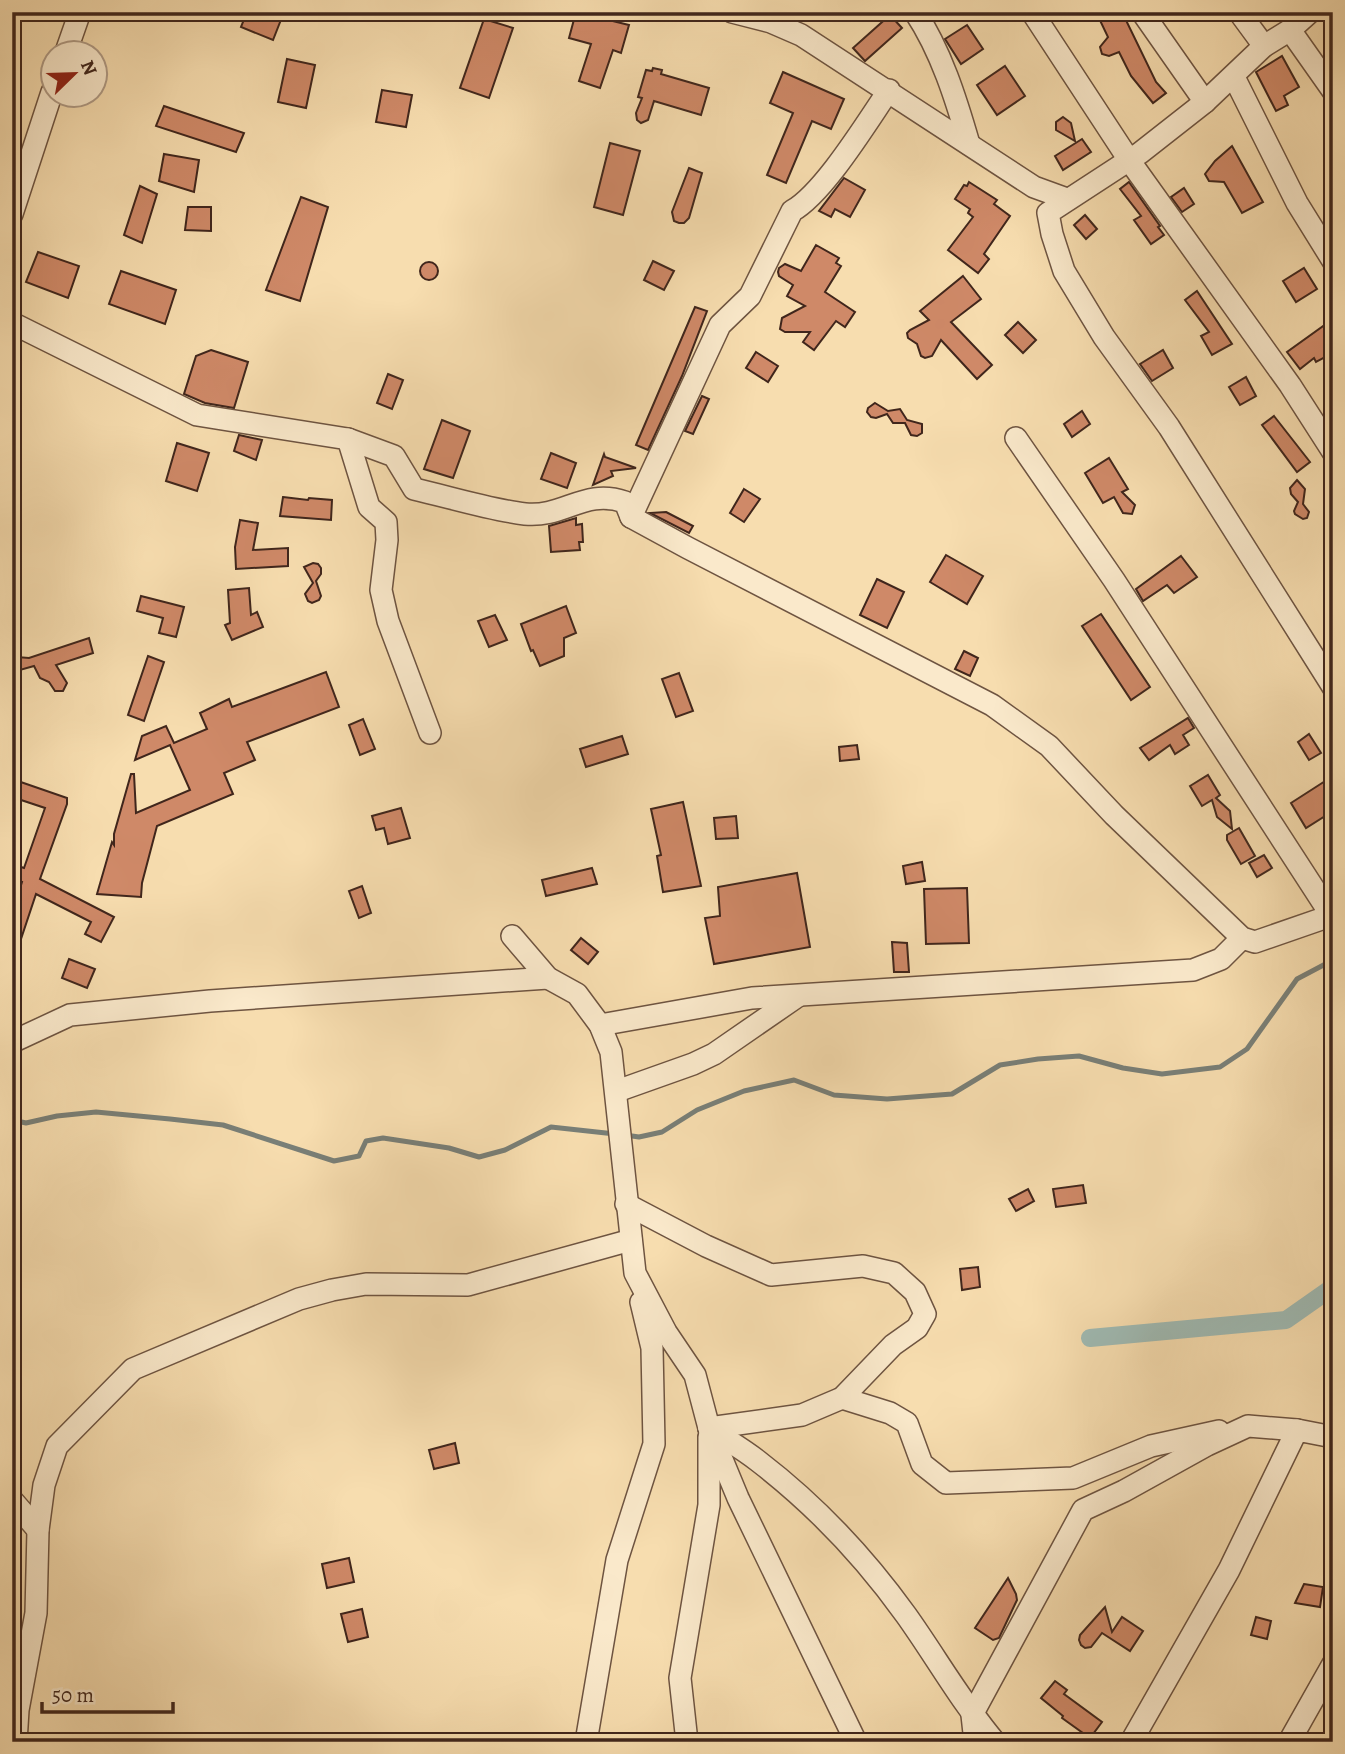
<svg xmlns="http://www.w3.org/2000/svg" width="1345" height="1754" viewBox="0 0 1345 1754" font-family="Alegreya,serif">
	<rect width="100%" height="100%" fill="#f7ddaf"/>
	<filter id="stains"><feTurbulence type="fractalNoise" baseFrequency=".00286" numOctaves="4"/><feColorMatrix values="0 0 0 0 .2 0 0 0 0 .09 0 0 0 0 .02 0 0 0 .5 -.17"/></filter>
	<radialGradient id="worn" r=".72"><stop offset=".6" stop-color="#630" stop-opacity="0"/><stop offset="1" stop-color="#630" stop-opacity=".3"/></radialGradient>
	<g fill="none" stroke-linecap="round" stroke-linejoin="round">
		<g stroke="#797f77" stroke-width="5">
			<polyline points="12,1120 26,1123 57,1116 96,1112 170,1119 223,1125 334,1161 359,1156 366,1141 383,1138 449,1148 479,1157 505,1150 551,1127 615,1134"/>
			<polyline points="625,1135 639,1137 662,1132 697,1110 744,1091 794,1080 834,1095 887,1099 952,1094 1000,1065 1038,1059 1079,1056 1123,1068 1162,1074 1220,1067 1247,1049 1297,979 1333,960"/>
		</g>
		<polyline stroke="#9fbab3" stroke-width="18" points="1090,1338 1286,1320 1333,1287"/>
	</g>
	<g fill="#cf8968" stroke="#40261c" stroke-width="2">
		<polygon points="247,12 284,12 273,40 241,27"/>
		<polygon points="576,12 629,25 621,53 613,50 600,88 579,81 591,44 569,38"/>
		<polygon points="1096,12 1122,12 1156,82 1166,93 1153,103 1131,76 1119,52 1109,56 1102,54 1100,47 1108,37"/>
		<polygon points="890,15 902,28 865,61 853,48"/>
		<polygon points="484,19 513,28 489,98 460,88"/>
		<polygon points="967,25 983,49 961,64 945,39"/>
		<polygon points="1282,56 1299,87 1284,96 1288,105 1276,111 1256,72"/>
		<polygon points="287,59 315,65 306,108 278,102"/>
		<polygon points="1005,66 1025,96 997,115 977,85"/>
		<polygon points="653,68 662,70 661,74 709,88 701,115 654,101 648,120 641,123 637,120 636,113 642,98 638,97 646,70 652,71"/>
		<polygon points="783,72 844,99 831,129 812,121 786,183 767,175 793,113 770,103"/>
		<polygon points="382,90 412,95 406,127 376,122"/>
		<polygon points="164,106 244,133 236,152 156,126"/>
		<polygon points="1063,117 1071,123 1075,141 1056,130 1056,122"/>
		<polygon points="1082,139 1091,152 1063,170 1055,156"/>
		<polygon points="610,143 640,151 623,215 594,207"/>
		<polygon points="1232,146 1263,202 1242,213 1224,182 1209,181 1205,174 1215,161"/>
		<polygon points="164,154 199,160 194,192 159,181"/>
		<polygon points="689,168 702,173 689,218 684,223 679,223 674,221 672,212"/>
		<polygon points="844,178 865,190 850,217 835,209 831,217 819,211"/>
		<polygon points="969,182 997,200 994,204 1010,216 984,254 989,259 978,273 948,250 973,217 968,213 970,209 955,199 964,185 967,186"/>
		<polygon points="1129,182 1160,226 1158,227 1164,235 1151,244 1134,220 1141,216 1120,189"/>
		<polygon points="140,186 157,194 142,243 124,235"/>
		<polygon points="1184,188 1194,204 1182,212 1171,197"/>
		<polygon points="301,197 328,207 300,301 266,290"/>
		<polygon points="188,207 211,207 211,231 185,230"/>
		<polygon points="1085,215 1097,229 1086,239 1074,225"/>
		<polygon points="816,245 839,258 836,263 841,266 825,292 855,312 845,327 836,321 814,350 803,342 810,332 785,332 780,329 782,318 805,306 787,296 793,285 779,276 778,272 779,268 785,264 801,271"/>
		<polygon points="38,252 79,266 68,298 26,282"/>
		<polygon points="653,261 674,271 664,290 644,280"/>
		<circle cx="429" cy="271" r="9"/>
		<polygon points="1304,268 1317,289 1296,302 1283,281"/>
		<polygon points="121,271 176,290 165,324 109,304"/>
		<polygon points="963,276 981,299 951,322 992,365 977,379 941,340 932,356 925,358 921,356 917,344 908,338 907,333 910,330 929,320 920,311"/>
		<polygon points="1197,291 1232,344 1212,355 1201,336 1209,332 1185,300"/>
		<polygon points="695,307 707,311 682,376 648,450 636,445"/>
		<polygon points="1333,319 1333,353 1316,362 1314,358 1300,369 1287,352"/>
		<polygon points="1018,322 1036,340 1023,353 1005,335"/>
		<polygon points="211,350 248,362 234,408 205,403 184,394 196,356"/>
		<polygon points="1163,350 1173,368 1152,381 1140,364"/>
		<polygon points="756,352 778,366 768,382 746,368"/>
		<polygon points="388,374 403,380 392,409 377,403"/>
		<polygon points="1246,377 1256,396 1240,405 1229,387"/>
		<polygon points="702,396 709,399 693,434 685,431"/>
		<polygon points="875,403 888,411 900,409 907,420 922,424 922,433 917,436 911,435 905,423 893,423 887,414 876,418 871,417 867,412 868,408"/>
		<polygon points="1082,411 1090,424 1072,437 1064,424"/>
		<polygon points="1274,416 1310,462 1297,472 1262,425"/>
		<polygon points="442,420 470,431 453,478 424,469"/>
		<polygon points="239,435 262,440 256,460 234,451"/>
		<polygon points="177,443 209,453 197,491 166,481"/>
		<polygon points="551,453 576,463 567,488 541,479"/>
		<polygon points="604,454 605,457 636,468 611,471 613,476 593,485"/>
		<polygon points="1109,458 1128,489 1122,492 1135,505 1132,514 1123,513 1114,497 1103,503 1085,473"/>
		<polygon points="1297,480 1305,489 1303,504 1309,512 1307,518 1303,519 1295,514 1294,511 1298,502 1291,494 1290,488"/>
		<polygon points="744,489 760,499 744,522 730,513"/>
		<polygon points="283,497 308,500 309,498 332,500 331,520 280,516"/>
		<polygon points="666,512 693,526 689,533 650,513"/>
		<polygon points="576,518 576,525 582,524 583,542 579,542 580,550 551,552 549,526"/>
		<polygon points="240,520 258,523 253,550 288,548 288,566 236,569 235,547"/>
		<polygon points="946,555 983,576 967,604 930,582"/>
		<polygon points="1181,556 1197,577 1174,593 1167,585 1143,601 1136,589"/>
		<polygon points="313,563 318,564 321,568 321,574 316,581 321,596 319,600 312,603 308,601 305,594 313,583 304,567"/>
		<polygon points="877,579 904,592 887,628 860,615"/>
		<polygon points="249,588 251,615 257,612 263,627 232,640 225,625 230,623 228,590"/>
		<polygon points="141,596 184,607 176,637 159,633 163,618 137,611"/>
		<polygon points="566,606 576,633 564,638 564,656 540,666 533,650 531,651 521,624"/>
		<polygon points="1101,614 1150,687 1131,700 1082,626"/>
		<polygon points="495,615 507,640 489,647 478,621"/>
		<polygon points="89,638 93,653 56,665 67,683 63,691 55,691 49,682 40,678 34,666 20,670 14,664 17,657 29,658"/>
		<polygon points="964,651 978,658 970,676 955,669"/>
		<polygon points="148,656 164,662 144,721 128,715"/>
		<polygon points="326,672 339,707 247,742 255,760 224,773 233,794 157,826 142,883 141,897 97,894 112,842 114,845 114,834 131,774 134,774 136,813 190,790 170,745 135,760 142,736 166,726 174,743 207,729 200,713 229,699 232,707"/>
		<polygon points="679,673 693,711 676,717 662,679"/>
		<polygon points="1188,718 1194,728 1183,735 1189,745 1175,754 1170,745 1149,760 1140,748"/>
		<polygon points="363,719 375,749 360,755 349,725"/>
		<polygon points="1309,734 1321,753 1309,760 1298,742"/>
		<polygon points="622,736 628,754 586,767 580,749"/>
		<polygon points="857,745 859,759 840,761 839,747"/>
		<polygon points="1208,775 1220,795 1216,798 1230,811 1232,829 1217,817 1212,800 1202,806 1190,786"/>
		<polygon points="1333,776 1333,811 1306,828 1291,803"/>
		<polygon points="12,779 67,798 67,804 40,879 114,917 101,942 85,934 91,922 36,894 15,957 12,957 12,914 22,882 12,879 12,864 24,868 45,808 12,797"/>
		<polygon points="683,802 701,886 663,892 657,856 661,855 651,809"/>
		<polygon points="401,808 410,838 388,844 384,828 376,830 372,816"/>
		<polygon points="736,816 738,838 716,839 714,818"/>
		<polygon points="1239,828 1255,856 1241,864 1227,840 1227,835"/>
		<polygon points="1264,855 1272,868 1257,877 1249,863"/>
		<polygon points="922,862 925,881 906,884 903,866"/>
		<polygon points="592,868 597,884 546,896 542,880"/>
		<polygon points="797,873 810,947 714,964 705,918 720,916 718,887"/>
		<polygon points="362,886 371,913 359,918 349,891"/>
		<polygon points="967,888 969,943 926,944 924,889"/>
		<polygon points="581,938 598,952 588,964 571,950"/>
		<polygon points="892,942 907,943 909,972 894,972"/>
		<polygon points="69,959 95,969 87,988 62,978"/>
		<polygon points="1083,1185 1086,1203 1056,1207 1053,1189"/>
		<polygon points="1028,1189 1034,1201 1016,1211 1009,1199"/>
		<polygon points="978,1267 980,1287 962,1290 960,1269"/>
		<polygon points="455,1443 459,1463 434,1469 429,1450"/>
		<polygon points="349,1558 354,1582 327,1588 322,1564"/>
		<polygon points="1008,1578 1016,1594 1017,1600 999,1638 993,1640 975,1628"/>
		<polygon points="1304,1584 1323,1587 1320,1607 1295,1603"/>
		<polygon points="1105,1607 1112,1632 1122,1617 1143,1631 1130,1651 1102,1633 1091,1647 1085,1648 1081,1645 1079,1640 1080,1635"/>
		<polygon points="362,1609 368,1637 348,1642 341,1614"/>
		<polygon points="1256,1617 1271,1621 1267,1639 1251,1635"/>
		<polygon points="1055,1681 1067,1690 1064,1694 1102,1722 1090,1738 1062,1718 1063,1716 1041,1698"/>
	</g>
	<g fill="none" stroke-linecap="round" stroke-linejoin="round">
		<g stroke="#6e5441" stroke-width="24">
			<g id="minor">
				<polyline points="732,12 771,22 801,35 1034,187 1067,199"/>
				<path d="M915 12C941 51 956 99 969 144"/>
				<polyline points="1032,12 1129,160 1290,385 1333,452"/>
				<polyline points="1142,12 1205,102"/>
				<polyline points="1239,12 1264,46"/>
				<polyline points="1310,12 1290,30 1264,46 1205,102 1140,153 1048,213 1052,234 1064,271 1104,337 1169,427 1333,687"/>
				<polyline points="1290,30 1333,91"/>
				<polyline points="66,52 80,12"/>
				<polyline points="1234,77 1297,203 1333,261"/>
				<polyline points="12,214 52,92"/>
				<polyline points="12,323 197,415 348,439 369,507 386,522 387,540 381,590 388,621 430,733"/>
				<polyline points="1016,438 1114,580 1331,915"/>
				<path d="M348 439 394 456 414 489C449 497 491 510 525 514 564 518 584 488 625 502L631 517 688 548 992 705 1049 746 1114 815 1242 938 1255 942 1333 915"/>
				<path d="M631 517 720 325 750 296 792 211C824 193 867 122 889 90"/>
				<polyline points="512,936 548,978 577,994 600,1025 611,1052 635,1273 666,1332 695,1375 709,1428 738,1498 856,1742"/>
				<polyline points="600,1025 752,998 1193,970 1221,959 1242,938"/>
				<polyline points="12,1042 70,1015 210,1001 548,978"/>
				<polyline points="617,1091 693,1064 714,1054 798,996"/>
				<polyline points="626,1204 706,1246 771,1275 863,1266 894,1273 915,1292 925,1314 917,1328 893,1345 842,1398 802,1415 709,1428"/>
				<polyline points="842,1398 890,1413 907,1423 922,1464 946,1483 1073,1478 1151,1446 1219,1431"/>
				<path d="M709 1428C725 1439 743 1449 758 1461 814 1504 865 1558 906 1615 936 1657 961 1702 995 1742"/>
				<polyline points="12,1500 38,1530"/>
				<polyline points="16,1742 18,1710 36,1613 38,1530 44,1485 57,1446 133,1369 299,1299 332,1290 366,1284 468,1285 631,1240"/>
				<polyline points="586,1742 617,1560 654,1444 652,1348 641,1302"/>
				<polyline points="687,1742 680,1678 709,1505 709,1437"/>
				<polyline points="975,1742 972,1715 1083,1510 1124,1491 1207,1445 1248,1426 1297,1430"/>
				<polyline points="1131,1742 1229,1570 1297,1430 1333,1437"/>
				<polyline points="1289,1742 1333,1664"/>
			</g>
		</g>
		<use href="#minor" stroke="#fae9cb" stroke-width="21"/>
	</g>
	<rect width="1345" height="1754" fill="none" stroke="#f7ddaf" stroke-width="42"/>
	<rect x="14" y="14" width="1317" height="1726" fill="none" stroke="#40261c" stroke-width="3.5"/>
	<rect x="21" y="21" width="1303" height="1712" fill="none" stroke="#40261c" stroke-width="2"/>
	<g transform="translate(74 74) rotate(67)"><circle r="33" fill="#fae9cb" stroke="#b09b85" stroke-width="2"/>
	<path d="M0-5L12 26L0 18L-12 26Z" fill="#8f2418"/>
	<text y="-10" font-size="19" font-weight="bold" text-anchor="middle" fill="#40261c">N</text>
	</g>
	<path d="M42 1702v10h131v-10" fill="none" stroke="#40261c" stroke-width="3.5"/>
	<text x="52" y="1702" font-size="21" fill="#40261c" stroke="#fae9cb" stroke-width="5" paint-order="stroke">50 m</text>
	<rect width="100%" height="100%" filter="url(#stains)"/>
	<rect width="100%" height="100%" fill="url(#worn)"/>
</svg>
